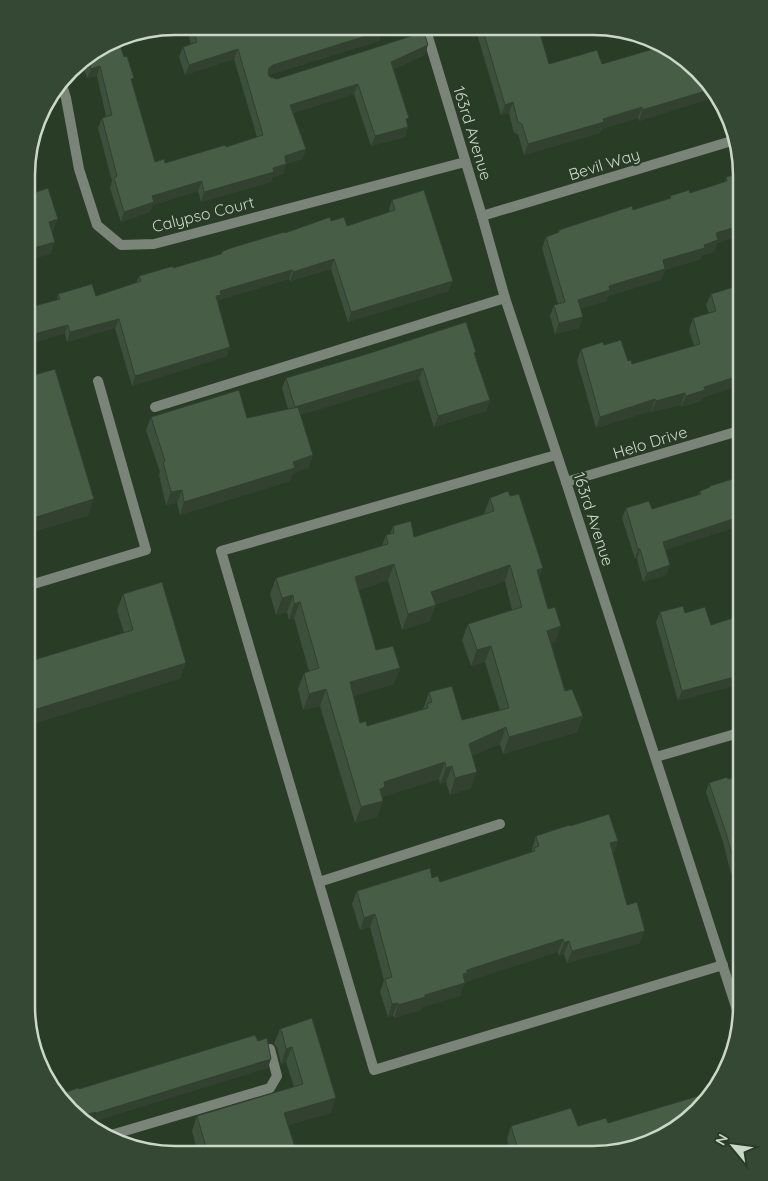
<svg xmlns="http://www.w3.org/2000/svg" width="768" height="1181" viewBox="0 0 768 1181" font-family="Quicksand,sans-serif">
	<rect width="100%" height="100%" fill="#283c26"/>
	<g fill="none" stroke-linecap="round" stroke-linejoin="round">
		<g stroke="#7a8479" stroke-width="10">
			<polyline points="556,455 221,551 374,1070 723,965"/>
			<polyline points="27,586 146,550 98,381"/>
			<polyline points="319,882 500,824"/>
			<polyline points="111,1135 270,1088 277,1076 270,1049"/>
		</g>
		<g stroke="#7a8479" stroke-width="10">
			<polyline points="425,27 482,216 505,298 566,482 740,1019"/>
			<polyline points="61,82 66,98 79,169 97,225 121,245 154,244 465,162"/>
			<polyline points="482,216 735,140"/>
			<polyline points="155,407 505,298"/>
			<polyline points="566,482 742,430"/>
			<polyline points="656,757 742,732"/>
		</g>
	</g>
	<g fill="#3d503b" fill-rule="evenodd">
		<polygon points="193,27 232,27 382,31 379,41 269,75 270,77 277,79 425,55 393,69 408,127 405,137 371,146 354,94 293,113 306,149 302,159 286,164 283,174 272,177 271,182 201,202 198,191 153,205 150,212 121,222 110,188 112,181 98,128 102,118 106,116 97,76 87,78 81,61 118,39 132,82 155,162 165,163 226,147 257,137 234,59 185,75 179,57 183,47 191,44 189,37"/>
		<polygon points="475,27 538,27 549,64 602,64 683,57 715,97 639,121 638,118 601,129 600,133 524,155 518,134 514,133 509,113 501,115"/>
		<polygon points="742,175 742,235 717,243 714,252 702,255 701,259 665,270 661,280 608,296 606,301 580,309 583,317 579,328 555,334 550,316 554,305 558,304 542,248 546,237 558,233 559,230 633,210 670,198 670,196 690,193 725,182 726,177"/>
		<polygon points="392,200 449,291 348,322 331,269 290,281 289,279 219,300 218,304 230,347 227,356 132,386 115,328 67,342 57,300 58,294 96,296 136,283 139,276 173,268 221,254 285,233 331,221 347,226 390,212 389,209"/>
		<polygon points="711,294 742,303 742,389 741,389 740,385 702,398 701,401 681,407 681,405 651,412 651,411 596,428 577,361 581,349 604,345 632,364 694,346 689,330 693,318 709,313 706,305"/>
		<polygon points="475,355 490,400 486,411 434,427 419,379 300,415 309,468 293,473 290,481 180,515 177,503 166,505 159,475 160,472 146,430 151,417 247,418 288,409 282,388 286,378"/>
		<polygon points="742,476 742,525 665,550 670,565 666,575 643,582 637,559 635,559 622,518 626,508 652,509 698,495 700,491 709,488 710,486"/>
		<path d="M490 498 539 578 548 609 561 626 555 642 551 644 565 691 583 716 577 732 503 754 500 744 472 756 471 788 450 795 446 782 440 784 439 779 382 797 383 801 377 817 355 823 320 706 303 710 298 689 304 673 309 671 294 618 289 620 287 612 276 615 270 594 276 578 382 546 386 535 390 534 393 526 414 537 484 514ZM388 580 402 630 430 621 435 605 505 581 512 610 468 624 462 640 471 666 485 662 500 711 462 720 429 692 423 709 367 726 360 723 353 696 394 684 400 668 376 650 359 590Z"/>
		<polygon points="123,594 180,679 124,633 117,610"/>
		<polygon points="660,612 685,613 711,625 678,701 656,622"/>
		<polygon points="709,783 741,870 731,874 723,842 706,792"/>
		<polygon points="570,826 618,841 613,854 627,905 640,943 567,963 564,954 559,956 558,952 464,982 460,996 422,1007 421,1010 394,1018 393,1015 388,1017 380,992 384,980 370,927 360,930 352,904 357,891 432,878 440,882 532,852 532,849 536,836"/>
		<polygon points="312,1018 331,1113 288,1125 297,1153 319,1154 198,1154 192,1131 197,1116 294,1087 286,1062 281,1064 277,1047 274,1044 280,1029"/>
		<polygon points="608,1123 594,1155 488,1154 509,1148 507,1139 511,1126 578,1126"/>
	</g>
	<g fill="#324130">
		<polygon points="382,31 379,41 269,75 266,78 269,68 273,65"/>
		<polygon points="428,45 425,55 387,72 391,62"/>
		<polygon points="238,49 234,59 185,75 189,65"/>
		<polygon points="100,66 97,76 87,78 91,69"/>
		<polygon points="358,84 354,94 287,115 290,105"/>
		<polygon points="709,90 715,97 639,121 642,110"/>
		<polygon points="513,102 509,113 501,115 505,105"/>
		<polygon points="642,107 638,118 601,129 600,133 524,155 528,144"/>
		<polygon points="408,127 405,137 371,146 375,136"/>
		<polygon points="306,149 302,159 281,166 285,156"/>
		<polygon points="286,164 283,174 272,177 271,182 201,202 204,192"/>
		<polygon points="202,181 198,191 153,205 150,212 121,222 124,212 152,196"/>
		<polygon points="58,219 53,231 45,234 49,222"/>
		<polygon points="742,225 742,235 717,243 714,252 702,255 701,259 665,270 661,280 608,296 606,301 574,311 578,300 663,260 704,245 716,233"/>
		<polygon points="55,242 51,254 27,261 27,250"/>
		<polygon points="334,259 331,269 290,281 293,272"/>
		<polygon points="292,270 289,279 219,300 218,304 216,296 220,291"/>
		<polygon points="453,281 449,291 348,322 351,312"/>
		<polygon points="583,317 579,328 555,334 559,323"/>
		<polygon points="119,319 115,328 67,342 70,332"/>
		<polygon points="68,325 64,334 27,345 27,336"/>
		<polygon points="230,347 227,356 132,386 135,376"/>
		<polygon points="423,368 419,379 291,418 295,407"/>
		<polygon points="742,375 742,380 740,385 702,398 701,401 681,407 686,396 704,387"/>
		<polygon points="685,393 681,405 651,412 656,401"/>
		<polygon points="655,399 651,411 596,428 600,417"/>
		<polygon points="490,400 486,411 434,427 438,416"/>
		<polygon points="313,455 309,468 293,473 290,481 180,515 184,502"/>
		<polygon points="182,490 177,503 166,505 171,492"/>
		<polygon points="94,499 88,516 27,534 27,520"/>
		<polygon points="742,516 742,525 659,552 663,542"/>
		<polygon points="638,549 640,549 637,559 635,559"/>
		<polygon points="394,564 388,580 349,594 355,577"/>
		<polygon points="510,565 505,581 426,608 431,592"/>
		<polygon points="670,565 666,575 643,582 647,573"/>
		<polygon points="543,568 537,584 537,570"/>
		<polygon points="293,595 287,612 276,615 282,598"/>
		<polygon points="300,602 294,618 289,620 294,604"/>
		<polygon points="436,605 430,621 402,630 408,614"/>
		<polygon points="561,626 555,642 541,648 547,631"/>
		<polygon points="491,646 485,662 471,666 477,650"/>
		<polygon points="186,663 180,679 27,726 27,712"/>
		<polygon points="400,668 394,684 344,699 350,682"/>
		<polygon points="742,675 742,684 678,701 682,691"/>
		<polygon points="326,689 320,706 303,710 309,694"/>
		<polygon points="583,716 577,732 503,754 509,737"/>
		<polygon points="506,727 500,744 463,760 469,744"/>
		<polygon points="445,762 439,779 382,797 383,801 377,817 355,823 361,807 380,789 384,782"/>
		<polygon points="452,766 446,782 440,784 446,768"/>
		<polygon points="477,772 471,788 450,795 455,778"/>
		<polygon points="618,841 613,853 605,856 610,843"/>
		<polygon points="741,863 741,870 731,874 735,865"/>
		<polygon points="375,914 370,927 360,930 364,918"/>
		<polygon points="645,931 640,943 567,963 572,951"/>
		<polygon points="563,939 558,952 464,983 465,983 460,996 422,1007 421,1010 394,1018 398,1005 425,995 463,974 467,970"/>
		<polygon points="569,941 564,954 559,956 564,943"/>
		<polygon points="398,1003 393,1015 388,1017 392,1004"/>
		<polygon points="292,1047 286,1062 281,1064 286,1049"/>
		<polygon points="271,1059 268,1068 93,1122 96,1113"/>
		<polygon points="336,1098 331,1113 278,1128 284,1113"/>
		<polygon points="95,1112 92,1121 84,1124 79,1117"/>
		<polygon points="583,1149 581,1155 565,1155"/>
	</g>
	<g fill="#475d45" stroke="#324130" fill-rule="evenodd">
		<polygon points="196,26 232,26 232,27 235,26 381,27 382,31 273,65 269,68 268,74 270,77 277,79 424,32 428,45 391,62 409,118 406,119 408,127 375,136 358,84 290,105 306,149 285,156 286,164 273,168 274,172 204,192 202,181 152,196 154,202 124,212 114,178 117,176 102,118 112,115 100,66 91,69 87,57 118,39 124,57 127,56 134,78 131,79 155,162 164,159 165,163 225,145 226,147 263,135 238,49 189,65 183,47 197,42 193,27"/>
		<polygon points="482,27 538,27 549,64 597,50 602,64 660,47 683,57 709,90 642,110 642,107 603,119 604,122 528,144 522,124 518,122 513,102 505,105"/>
		<polygon points="741,173 742,225 716,233 718,240 704,245 705,248 663,260 665,269 609,286 610,290 578,300 583,317 559,323 554,305 565,302 546,237 559,232 559,230 632,206 633,210 671,198 670,196 689,190 690,193 727,181 726,177"/>
		<polygon points="48,188 58,219 49,222 55,242 27,250 28,195"/>
		<polygon points="424,190 453,281 351,312 334,259 293,272 292,270 220,291 221,295 216,296 230,347 135,376 119,319 70,332 68,325 27,336 27,308 60,299 58,294 92,284 96,296 141,281 139,276 173,266 173,268 221,254 223,251 231,248 284,232 285,233 330,217 331,221 344,217 347,226 395,210 392,200"/>
		<polygon points="737,286 742,303 742,375 704,387 705,390 686,396 685,393 656,401 655,399 600,417 581,349 603,342 604,345 621,340 628,361 631,360 632,364 700,344 693,318 716,311 711,294"/>
		<polygon points="466,322 476,352 474,353 490,400 438,416 423,368 295,407 286,378 367,354"/>
		<polygon points="55,369 94,499 27,520 27,377"/>
		<polygon points="239,390 247,418 298,407 313,455 293,462 295,468 184,502 182,490 171,492 163,462 165,461 151,417"/>
		<polygon points="742,476 742,516 663,542 670,565 647,573 640,549 638,549 626,508 649,501 652,509 701,494 700,491 710,487 710,486"/>
		<path d="M508 491 510 496 519 494 543 568 537 570 548 609 555 607 561 626 547 631 565 691 572 689 583 716 509 737 506 727 469 744 477 772 455 778 452 766 446 768 445 762 384 782 385 787 380 789 383 801 361 807 326 689 309 694 304 673 319 668 300 602 294 604 293 595 282 598 276 578 388 544 386 535 394 533 393 526 411 521 414 537 494 511 490 498ZM394 564 408 614 436 605 431 592 510 565 522 607 468 624 477 650 491 646 509 708 462 720 452 686 429 692 432 702 427 704 428 708 367 726 366 721 360 723 350 682 400 668 393 646 376 650 355 577Z"/>
		<polygon points="162,582 186,663 27,712 27,662 133,630 123,594"/>
		<polygon points="683,606 685,613 705,607 711,625 742,615 742,675 682,691 660,612"/>
		<polygon points="727,777 728,779 732,778 733,785 742,782 741,863 735,865 726,833 709,783"/>
		<polygon points="609,814 618,841 610,843 627,905 637,902 645,931 572,951 569,941 564,943 563,939 467,970 467,973 463,974 465,983 425,995 425,997 398,1005 398,1003 392,1004 385,979 392,977 375,914 364,918 357,891 430,868 432,878 438,876 440,882 535,851 534,848 539,846 536,836 569,825 570,826"/>
		<polygon points="312,1018 336,1098 284,1113 297,1153 317,1147 319,1154 208,1154 197,1116 303,1084 292,1047 286,1049 282,1032 280,1029"/>
		<polygon points="255,1035 258,1041 267,1038 271,1059 96,1113 95,1112 79,1117 61,1094 78,1088 79,1089"/>
		<polygon points="698,1096 700,1103 650,1143 594,1155 585,1155 583,1149 565,1155 488,1154 517,1146 511,1126 571,1108 578,1126 606,1118 608,1123"/>
	</g>
	<g text-anchor="middle" stroke-width="4.5" stroke-linejoin="round" paint-order="stroke">
		<g font-size="16" fill="#cbd7c9" stroke="#283c26">
			<text transform="translate(473 133) rotate(73)" y="6">163rd Avenue</text>
			<text transform="translate(604 164) rotate(-17)" y="6">Bevil Way</text>
			<text transform="translate(203 214) rotate(-14)" y="6">Calypso Court</text>
			<text transform="translate(650 442) rotate(-17)" y="6">Helo Drive</text>
			<text transform="translate(594 519) rotate(72)" y="6">163rd Avenue</text>
		</g>
	</g>
	<path d="M0 0H768V1181H0ZM175 35H593A140 140 0 0 1 733 175V1006A140 140 0 0 1 593 1146H175A140 140 0 0 1 35 1006V175A140 140 0 0 1 175 35Z" fill="#354833" fill-rule="evenodd"/>
	<path fill="none" stroke="#cbd7c9" stroke-width="2.5" d="M175 35H593A140 140 0 0 1 733 175V1006A140 140 0 0 1 593 1146H175A140 140 0 0 1 35 1006V175A140 140 0 0 1 175 35Z"/>
	<g transform="translate(733 1146) rotate(299)" stroke="#283c26" stroke-width="4" paint-order="stroke">
	<path d="M0-4L9 19L0 12L-9 19Z" fill="#cbd7c9"/>
	<text y="-8" font-size="14" font-weight="bold" text-anchor="middle" fill="#cbd7c9">N</text>
	</g>
</svg>
